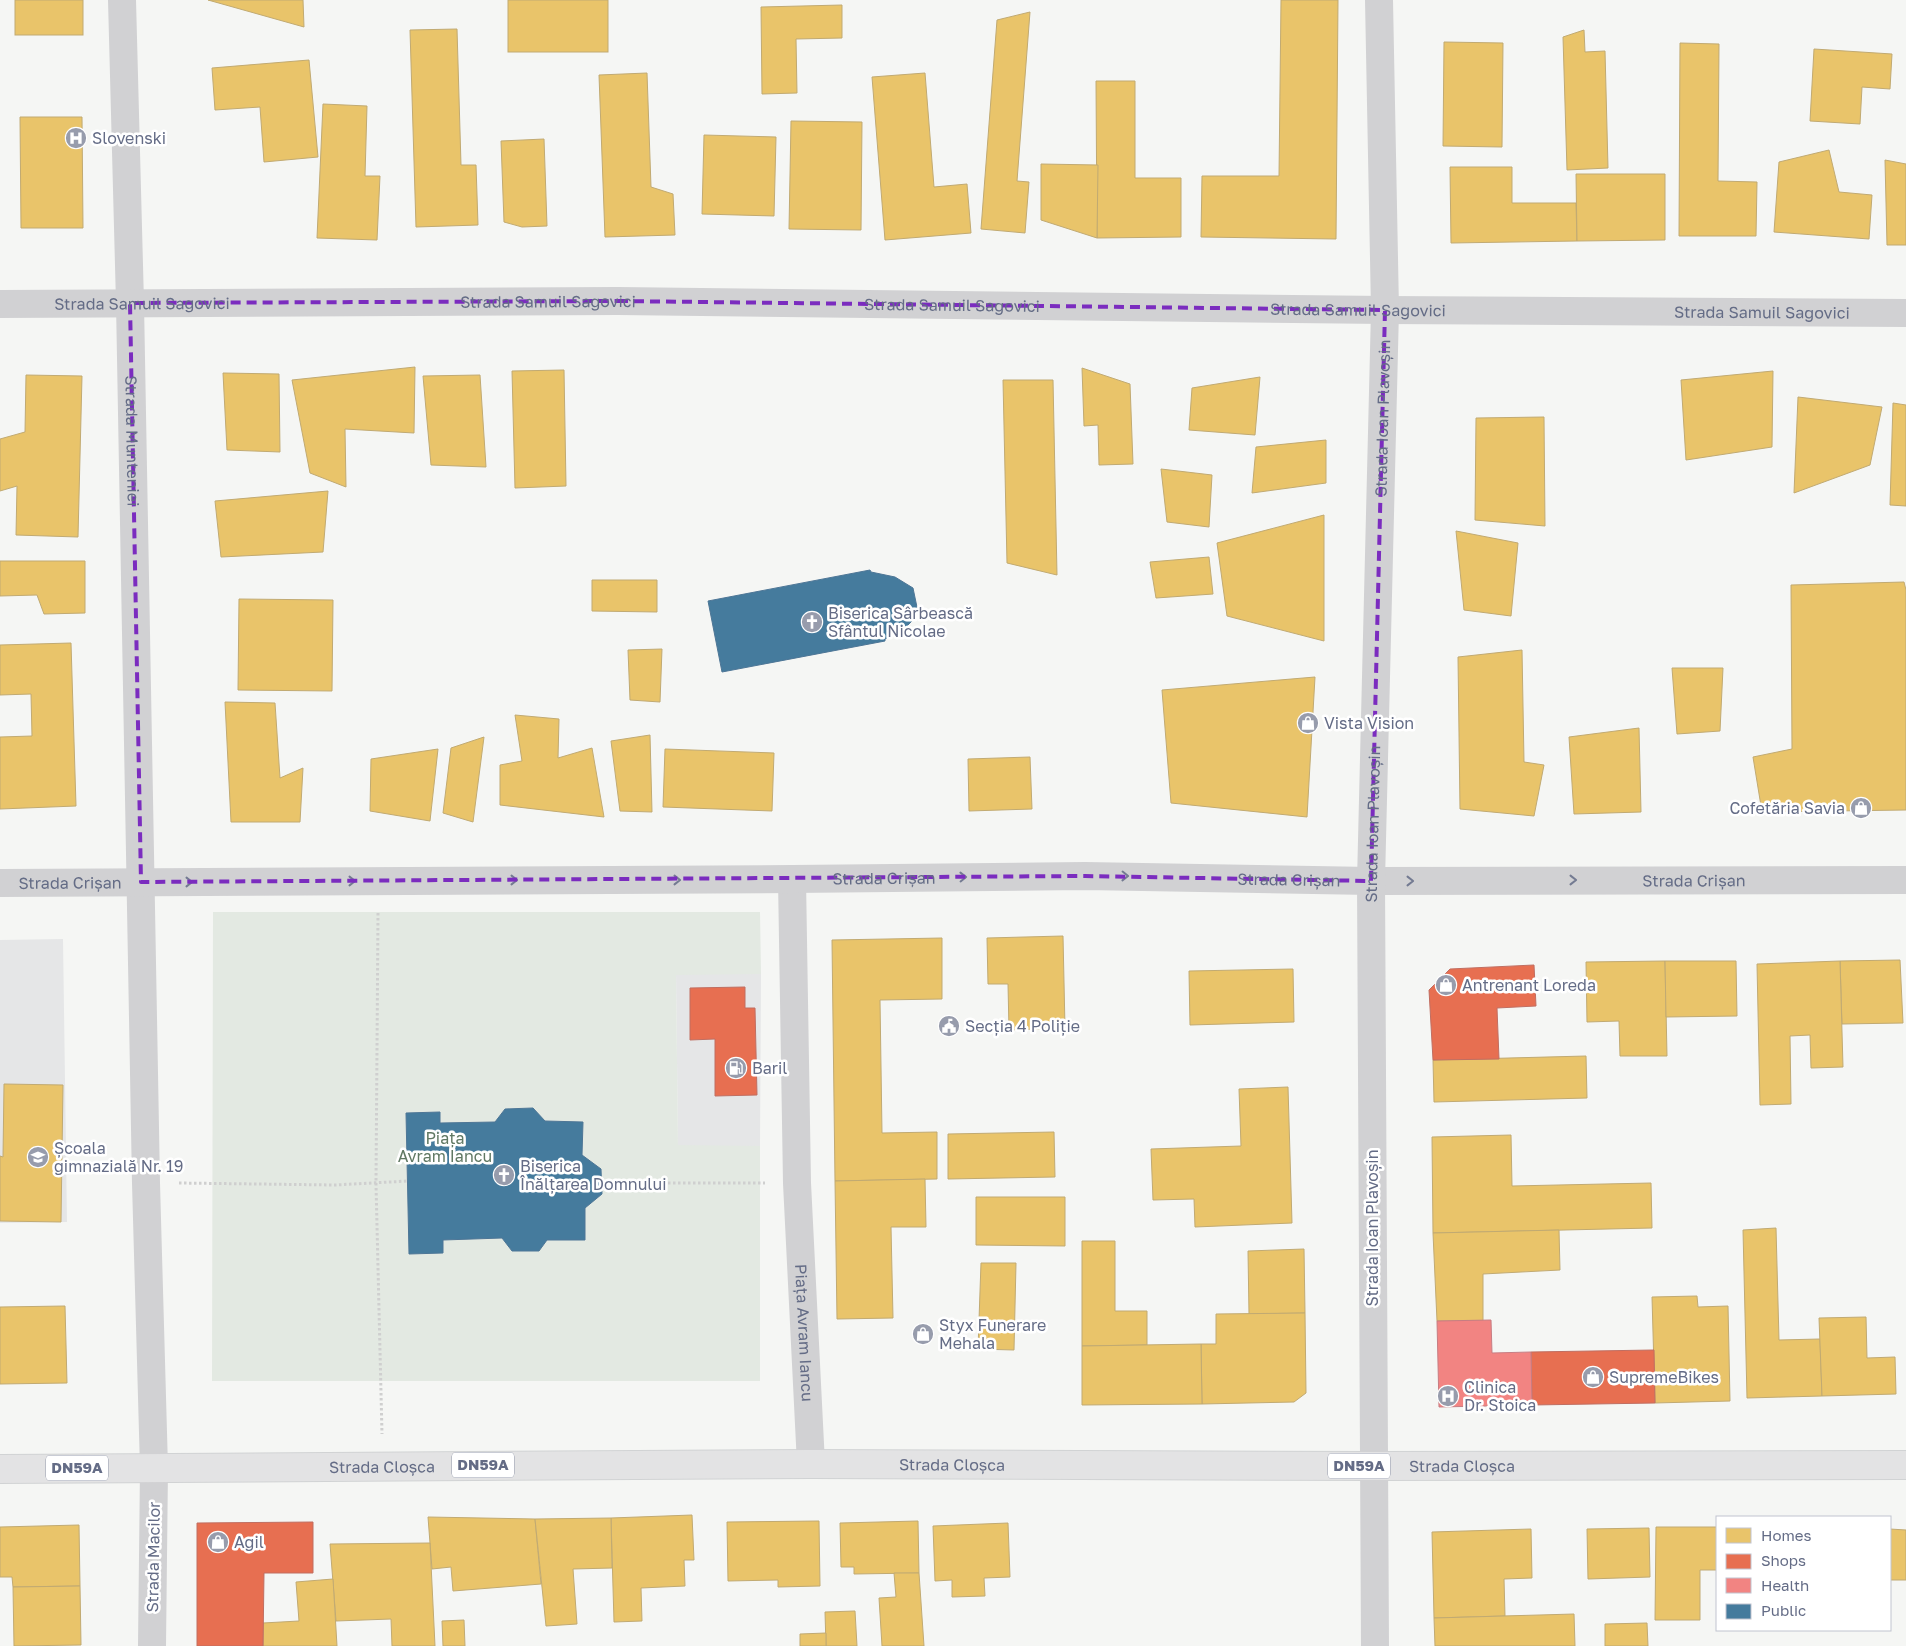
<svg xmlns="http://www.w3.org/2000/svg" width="1906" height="1646" viewBox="0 0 1906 1646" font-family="'Golos Text',sans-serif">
	<rect width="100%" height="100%" fill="#f5f6f4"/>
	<g fill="#e5e6e7">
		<polygon points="63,939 67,1222 0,1223 0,940"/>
		<polygon points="676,974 761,974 760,1146 678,1146"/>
	</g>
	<polygon fill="#e3e9e2" points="213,912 760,912 761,974 676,975 678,1145 760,1146 760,1381 212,1381"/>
	<g fill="#e9c46a" stroke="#c1aa72">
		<rect x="15" y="0" width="68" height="35"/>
		<polygon points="208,0 303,0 304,27"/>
		<rect x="508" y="0" width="100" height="52"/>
		<polygon points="1281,0 1338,0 1336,239 1201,237 1202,176 1279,176"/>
		<polygon points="842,5 842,38 796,39 797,93 762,94 761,7"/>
		<polygon points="1030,12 1017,181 1029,182 1025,233 981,229 997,20"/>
		<polygon points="457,29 461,165 476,165 478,225 416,227 410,30"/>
		<polygon points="1584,30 1585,52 1605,51 1608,168 1567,170 1563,37"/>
		<polygon points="1444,42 1503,43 1502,147 1443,146"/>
		<polygon points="1680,43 1719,44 1718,181 1757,182 1756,236 1679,236"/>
		<polygon points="1814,49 1892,54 1890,89 1862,87 1860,124 1810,121"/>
		<polygon points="309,60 318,157 264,162 260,107 215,110 212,68"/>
		<polygon points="647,73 651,187 673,194 675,235 605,237 599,75"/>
		<polygon points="925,73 934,187 967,184 971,233 885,240 872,77"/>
		<polygon points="1096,81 1135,81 1135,178 1181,178 1181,237 1097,238"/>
		<polygon points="323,104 367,106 365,176 380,176 377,240 317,238"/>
		<polygon points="20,117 82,117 83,228 21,228"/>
		<polygon points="791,121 862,122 861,230 789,229"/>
		<polygon points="704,135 776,137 774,216 702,214"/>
		<polygon points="544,139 547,226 522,227 504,222 501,141"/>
		<polygon points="1829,150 1839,192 1872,195 1869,239 1774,232 1779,162"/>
		<polygon points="1885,160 1906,164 1906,245 1887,245"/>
		<polygon points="1041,164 1098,165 1097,238 1041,220"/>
		<polygon points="1450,167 1512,167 1512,203 1576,203 1577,241 1451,243"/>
		<polygon points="1576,174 1665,174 1665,240 1577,241"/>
		<polygon points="415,367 414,433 345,429 346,487 310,473 292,380"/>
		<polygon points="1082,368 1130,384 1133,464 1099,465 1098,425 1084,426"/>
		<polygon points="564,370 566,486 515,488 512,371"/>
		<polygon points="1773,371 1772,447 1686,460 1681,380"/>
		<polygon points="223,373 279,374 280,452 227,450"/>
		<polygon points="26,375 82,376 78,537 16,535 17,486 0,491 0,439 25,432"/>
		<polygon points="480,375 486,467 431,465 423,376"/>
		<polygon points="1260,377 1255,435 1189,430 1192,388"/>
		<polygon points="1003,380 1053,380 1057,575 1007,563"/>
		<polygon points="1798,397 1882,407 1870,465 1794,493"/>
		<polygon points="1893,403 1906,405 1906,506 1890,505"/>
		<polygon points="1544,417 1545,526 1475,520 1476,418"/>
		<polygon points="1326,440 1326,483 1252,493 1256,447"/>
		<polygon points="1161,469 1212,475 1209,527 1167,522"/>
		<polygon points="328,491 323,552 221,557 215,501"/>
		<polygon points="1324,515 1324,641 1227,616 1217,543"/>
		<polygon points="1456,531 1518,543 1511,616 1464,610"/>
		<polygon points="1209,557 1213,594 1156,598 1150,562"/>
		<polygon points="0,561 85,561 85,613 44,614 37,595 0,596"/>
		<polygon points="592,580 657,580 657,612 592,611"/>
		<polygon points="1904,582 1906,590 1906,810 1762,812 1753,757 1792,749 1791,585"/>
		<polygon points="239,599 333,600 332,691 238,690"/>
		<polygon points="71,643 76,806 0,809 0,737 32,736 31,694 0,695 0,645"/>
		<polygon points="662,649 660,702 630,700 628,650"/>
		<polygon points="1522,650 1524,762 1544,765 1534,816 1460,809 1458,657"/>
		<polygon points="1672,668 1723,668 1720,731 1677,734"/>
		<polygon points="1315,677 1307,817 1171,803 1162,690"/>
		<polygon points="225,702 275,703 280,778 303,768 300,822 231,822"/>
		<polygon points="515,715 559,719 558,758 592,748 604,817 500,805 500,765 522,761"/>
		<polygon points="1639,728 1641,812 1574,814 1569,737"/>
		<polygon points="650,735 652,812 620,811 611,741"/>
		<polygon points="484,737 473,822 443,813 451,748"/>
		<polygon points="438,749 430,821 370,811 371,759"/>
		<polygon points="665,749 774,753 772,811 663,807"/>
		<polygon points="1030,757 1032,809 969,811 968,759"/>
		<polygon points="1063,936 1065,1028 1009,1030 1008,984 988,984 987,938"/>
		<polygon points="942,938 942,999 880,1000 882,1133 937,1132 937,1179 835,1181 832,940"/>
		<polygon points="1900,960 1903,1023 1842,1024 1840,961"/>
		<polygon points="1665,961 1667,1056 1620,1056 1619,1021 1587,1022 1586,962"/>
		<polygon points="1665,961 1736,961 1737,1016 1666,1017"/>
		<polygon points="1840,961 1843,1067 1811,1068 1810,1035 1790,1036 1791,1104 1760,1105 1757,964"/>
		<polygon points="1293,969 1294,1022 1190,1025 1189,971"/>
		<polygon points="1586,1056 1587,1098 1434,1102 1433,1060"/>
		<polygon points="4,1084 63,1085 61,1222 0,1221 0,1156 3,1157"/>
		<polygon points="1288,1087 1292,1223 1195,1227 1194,1199 1153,1200 1151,1149 1241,1146 1239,1089"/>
		<polygon points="1054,1132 1055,1177 948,1179 948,1134"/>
		<polygon points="1511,1135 1512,1186 1651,1183 1652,1228 1433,1233 1432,1137"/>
		<polygon points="925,1179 926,1227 891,1227 893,1318 837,1319 835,1181"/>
		<polygon points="976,1197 1065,1197 1065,1246 976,1245"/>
		<polygon points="1776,1228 1779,1340 1820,1339 1822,1396 1747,1398 1743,1230"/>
		<polygon points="1559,1230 1560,1270 1483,1274 1483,1321 1437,1321 1433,1233"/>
		<polygon points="1082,1241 1115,1241 1115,1311 1147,1311 1147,1345 1082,1346"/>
		<polygon points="1304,1249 1305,1313 1249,1314 1248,1251"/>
		<polygon points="981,1263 1016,1263 1014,1350 978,1349"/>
		<polygon points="1697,1296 1698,1307 1728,1306 1730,1401 1655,1403 1652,1297"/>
		<polygon points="65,1306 67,1383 0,1384 0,1307"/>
		<polygon points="1305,1313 1306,1393 1294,1402 1202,1404 1201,1344 1216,1344 1216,1314"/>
		<polygon points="1866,1317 1867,1358 1895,1357 1896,1394 1822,1396 1819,1318"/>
		<polygon points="1201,1344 1202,1404 1082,1405 1082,1346"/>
		<polygon points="692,1515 694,1560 684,1560 685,1586 641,1588 642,1621 614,1622 611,1518"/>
		<polygon points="428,1517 535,1519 541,1584 453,1591 451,1567 432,1569"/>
		<polygon points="611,1518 612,1568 573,1569 577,1624 546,1626 535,1519"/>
		<polygon points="819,1521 820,1586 778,1587 778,1580 728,1581 727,1522"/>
		<polygon points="918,1521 919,1573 854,1574 854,1567 841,1567 840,1523"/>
		<polygon points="1008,1523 1010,1577 984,1578 985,1596 952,1597 952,1580 935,1581 933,1526"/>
		<polygon points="79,1525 80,1586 13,1587 12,1577 0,1577 0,1527"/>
		<polygon points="1656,1527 1717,1527 1717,1570 1700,1570 1700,1620 1655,1620"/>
		<polygon points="1649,1528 1650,1577 1588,1579 1587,1529"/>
		<polygon points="1531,1529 1532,1578 1504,1579 1505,1616 1434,1618 1432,1532"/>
		<polygon points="1890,1529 1906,1530 1906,1580 1890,1580"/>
		<polygon points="430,1543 435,1646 392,1646 391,1619 336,1621 330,1544"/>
		<polygon points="894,1573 919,1573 924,1646 882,1646 879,1598 896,1597"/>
		<polygon points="333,1579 337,1646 263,1646 263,1623 299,1621 296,1582"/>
		<polygon points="80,1586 81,1645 14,1646 13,1587"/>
		<polygon points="855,1611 857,1646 826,1646 825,1612"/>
		<polygon points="1574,1614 1575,1646 1435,1646 1434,1618"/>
		<polygon points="464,1620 465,1646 443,1646 442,1621"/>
		<polygon points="1647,1623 1648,1646 1605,1646 1605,1624"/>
		<polygon points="826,1633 826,1646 800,1646 800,1634"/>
	</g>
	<g fill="#e76f51" stroke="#c06e61">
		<polygon points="1534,965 1536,1006 1497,1008 1499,1059 1433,1060 1429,990 1450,969"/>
		<polygon points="745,987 745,1008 755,1008 757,1095 715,1096 715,1039 690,1040 690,988"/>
		<polygon points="1654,1350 1655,1403 1532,1405 1531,1352"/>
		<polygon points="313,1522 313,1573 264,1573 263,1646 197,1646 197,1523"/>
	</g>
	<polygon fill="#f28482" stroke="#c77d83" points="1491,1320 1492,1353 1531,1352 1532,1405 1439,1407 1437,1321"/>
	<g fill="#457b9d" stroke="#4e7696">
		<polygon points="870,570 871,572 895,577 913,588 918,612 914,619 905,628 885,639 885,641 722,672 708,601"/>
		<polygon points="533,1108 545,1121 583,1122 582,1155 601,1169 602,1194 585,1208 585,1240 547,1240 539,1251 512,1251 502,1238 443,1240 443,1253 409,1254 406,1113 440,1112 440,1123 495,1122 505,1109"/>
	</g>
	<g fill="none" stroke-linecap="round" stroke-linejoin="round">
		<g stroke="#d1d3d4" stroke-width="30">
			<g id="major">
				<path id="s6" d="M0 1469 811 1464 1373 1466 1906 1465"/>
			</g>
		</g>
		<g stroke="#cfcfcf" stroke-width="3" stroke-dasharray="2.5 2.5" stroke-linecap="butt">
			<polyline points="378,913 376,1184 382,1434"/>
			<polyline points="179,1183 335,1185 408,1181"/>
			<polyline points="623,1183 765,1183"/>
		</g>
		<g stroke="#d1d1d3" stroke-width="28">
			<path id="s1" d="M122 0 130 303 146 1183 154 1468 152 1646"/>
			<path id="s2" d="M0 304 618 301 1385 310 1906 313"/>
			<path id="s3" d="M792 879 797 1183 811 1464"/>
			<path id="s4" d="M0 883 792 879 1085 876 1371 881 1906 880"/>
			<path id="s5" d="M1375 1646 1371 881 1385 310 1379 0"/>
		</g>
		<use href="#major" stroke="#e3e3e4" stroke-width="28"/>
	</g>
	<defs><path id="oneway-chevron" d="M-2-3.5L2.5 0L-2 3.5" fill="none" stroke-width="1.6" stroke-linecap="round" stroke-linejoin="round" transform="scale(1.25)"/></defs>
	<g stroke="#747b92">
		<use href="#oneway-chevron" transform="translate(1125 876) rotate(1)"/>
		<use href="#oneway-chevron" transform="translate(963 877) rotate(-1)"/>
		<use href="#oneway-chevron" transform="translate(514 880)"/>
		<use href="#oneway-chevron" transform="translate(677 880)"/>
		<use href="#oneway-chevron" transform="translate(1573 880)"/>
		<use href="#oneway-chevron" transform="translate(352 881)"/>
		<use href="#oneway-chevron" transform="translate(1410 881)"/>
		<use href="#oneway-chevron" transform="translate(189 882)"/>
	</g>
	<path fill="none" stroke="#7b2cbf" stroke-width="4" stroke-dasharray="10 6" stroke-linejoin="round" d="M618 301 1385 310 1371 881 1085 876 141 882 130 303Z"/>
	<defs>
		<g id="hospital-disc" transform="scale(1.125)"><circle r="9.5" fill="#979cac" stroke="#fff"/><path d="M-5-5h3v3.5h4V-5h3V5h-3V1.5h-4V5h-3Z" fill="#fff"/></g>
		<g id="church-disc" transform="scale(1.125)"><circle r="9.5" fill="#979cac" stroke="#fff"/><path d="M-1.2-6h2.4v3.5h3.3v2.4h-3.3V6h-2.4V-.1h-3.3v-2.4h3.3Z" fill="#fff"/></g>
		<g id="shop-disc" transform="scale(1.125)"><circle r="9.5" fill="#979cac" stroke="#fff"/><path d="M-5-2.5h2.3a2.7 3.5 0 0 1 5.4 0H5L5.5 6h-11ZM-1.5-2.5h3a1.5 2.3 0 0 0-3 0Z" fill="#fff"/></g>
		<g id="civic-disc" transform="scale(1.125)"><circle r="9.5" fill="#979cac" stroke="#fff"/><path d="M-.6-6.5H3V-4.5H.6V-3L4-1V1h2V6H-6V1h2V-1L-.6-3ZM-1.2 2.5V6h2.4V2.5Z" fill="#fff"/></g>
		<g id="fuel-disc" transform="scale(1.125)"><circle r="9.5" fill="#979cac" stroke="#fff"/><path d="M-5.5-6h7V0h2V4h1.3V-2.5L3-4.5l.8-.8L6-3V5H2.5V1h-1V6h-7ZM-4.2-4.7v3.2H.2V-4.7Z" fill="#fff"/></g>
		<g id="school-disc" transform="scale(1.125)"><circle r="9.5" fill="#979cac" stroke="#fff"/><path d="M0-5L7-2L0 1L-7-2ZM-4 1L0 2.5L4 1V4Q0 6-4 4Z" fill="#fff"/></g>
	</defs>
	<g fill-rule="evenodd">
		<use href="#hospital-disc" x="76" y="138"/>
		<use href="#church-disc" x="812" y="622"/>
		<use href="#shop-disc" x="1308" y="723"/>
		<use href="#shop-disc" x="1861" y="808"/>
		<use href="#shop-disc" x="1446" y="985"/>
		<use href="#civic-disc" x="949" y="1026"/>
		<use href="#fuel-disc" x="736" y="1068"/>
		<use href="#school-disc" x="38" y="1157"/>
		<use href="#church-disc" x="504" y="1175"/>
		<use href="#shop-disc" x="923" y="1334"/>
		<use href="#shop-disc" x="1593" y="1377"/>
		<use href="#hospital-disc" x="1448" y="1396"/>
		<use href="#shop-disc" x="218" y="1542"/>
	</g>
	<g text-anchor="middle" stroke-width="5" stroke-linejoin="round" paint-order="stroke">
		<g fill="#fff" stroke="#9298aa" stroke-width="1">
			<rect x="452" y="1452.5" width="62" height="25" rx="4"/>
			<rect x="1328" y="1453.5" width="62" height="25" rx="4"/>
			<rect x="46" y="1455.5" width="62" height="25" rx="4"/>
		</g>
		<g font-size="15" font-weight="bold" fill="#646c86">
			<text x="483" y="1470">DN59A</text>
			<text x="1359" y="1471">DN59A</text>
			<text x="77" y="1473">DN59A</text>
		</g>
		<g font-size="16" fill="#646c86" stroke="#fff" text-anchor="start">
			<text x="92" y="144">Slovenski</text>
			<text x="828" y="619">Biserica Sârbească<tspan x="828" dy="18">Sfântul Nicolae</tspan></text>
			<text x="1324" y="729">Vista Vision</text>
			<text x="1845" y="814" text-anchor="end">Cofetăria Savia</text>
			<text x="1462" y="991">Antrenant Loreda</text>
			<text x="965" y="1032">Secția 4 Poliție</text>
			<text x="752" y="1074">Baril</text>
			<text x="54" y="1154">Școala<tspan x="54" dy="18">gimnazială Nr. 19</tspan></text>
			<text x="520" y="1172">Biserica<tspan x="520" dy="18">Înălțarea Domnului</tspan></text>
			<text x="939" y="1331">Styx Funerare<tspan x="939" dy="18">Mehala</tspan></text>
			<text x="1609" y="1383">SupremeBikes</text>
			<text x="1464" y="1393">Clinica<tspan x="1464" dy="18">Dr. Stoica</tspan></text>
			<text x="234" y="1548">Agil</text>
		</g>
		<g font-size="16" fill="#646c86" stroke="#fff">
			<text dy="6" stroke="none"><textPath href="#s2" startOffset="548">Strada Samuil Sagovici</textPath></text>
			<text dy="6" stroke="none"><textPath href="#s2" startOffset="142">Strada Samuil Sagovici</textPath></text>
			<text dy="6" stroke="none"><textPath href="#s2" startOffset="952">Strada Samuil Sagovici</textPath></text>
			<text dy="6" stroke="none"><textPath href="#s2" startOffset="1358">Strada Samuil Sagovici</textPath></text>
			<text dy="6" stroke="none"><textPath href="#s2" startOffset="1762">Strada Samuil Sagovici</textPath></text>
			<text dy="6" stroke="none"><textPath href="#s5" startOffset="1228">Strada Ioan Plavoșin</textPath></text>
			<text dy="6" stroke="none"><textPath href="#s1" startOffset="441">Strada Munteniei</textPath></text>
			<text dy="6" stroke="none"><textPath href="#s5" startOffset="822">Strada Ioan Plavoșin</textPath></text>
			<text dy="6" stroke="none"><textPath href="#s4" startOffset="884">Strada Crișan</textPath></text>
			<text dy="6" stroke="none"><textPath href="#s4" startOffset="1289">Strada Crișan</textPath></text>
			<text dy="6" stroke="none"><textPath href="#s4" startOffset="1694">Strada Crișan</textPath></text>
			<text dy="6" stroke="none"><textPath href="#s4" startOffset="70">Strada Crișan</textPath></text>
			<text transform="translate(1372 1228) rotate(-90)" y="6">Strada Ioan Plavoșin</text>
			<text dy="6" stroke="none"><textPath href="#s3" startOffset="454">Piața Avram Iancu</textPath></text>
			<text dy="6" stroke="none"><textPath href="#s6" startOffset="952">Strada Cloșca</textPath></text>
			<text dy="6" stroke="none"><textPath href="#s6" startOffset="382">Strada Cloșca</textPath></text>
			<text dy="6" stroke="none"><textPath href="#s6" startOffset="1462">Strada Cloșca</textPath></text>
			<text transform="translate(153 1557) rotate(-89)" y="6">Strada Macilor</text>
		</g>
		<g font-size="16" fill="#607863" stroke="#fff">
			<text x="445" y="1144">Piața<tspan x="445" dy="18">Avram Iancu</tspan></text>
		</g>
	</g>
	<rect x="1716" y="1516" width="175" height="115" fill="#ffffff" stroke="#c1c4cf"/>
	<rect x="1726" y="1528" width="25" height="15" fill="#e9c46a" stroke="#c1c4cf"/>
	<text x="1761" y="1541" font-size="15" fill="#646c86">Homes</text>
	<rect x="1726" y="1554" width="25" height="15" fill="#e76f51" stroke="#c1c4cf"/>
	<text x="1761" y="1566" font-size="15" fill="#646c86">Shops</text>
	<rect x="1726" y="1578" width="25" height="15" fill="#f28482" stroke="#c1c4cf"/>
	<text x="1761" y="1591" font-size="15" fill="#646c86">Health</text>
	<rect x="1726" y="1604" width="25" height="15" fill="#457b9d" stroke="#c1c4cf"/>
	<text x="1761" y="1616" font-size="15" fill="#646c86">Public</text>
</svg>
